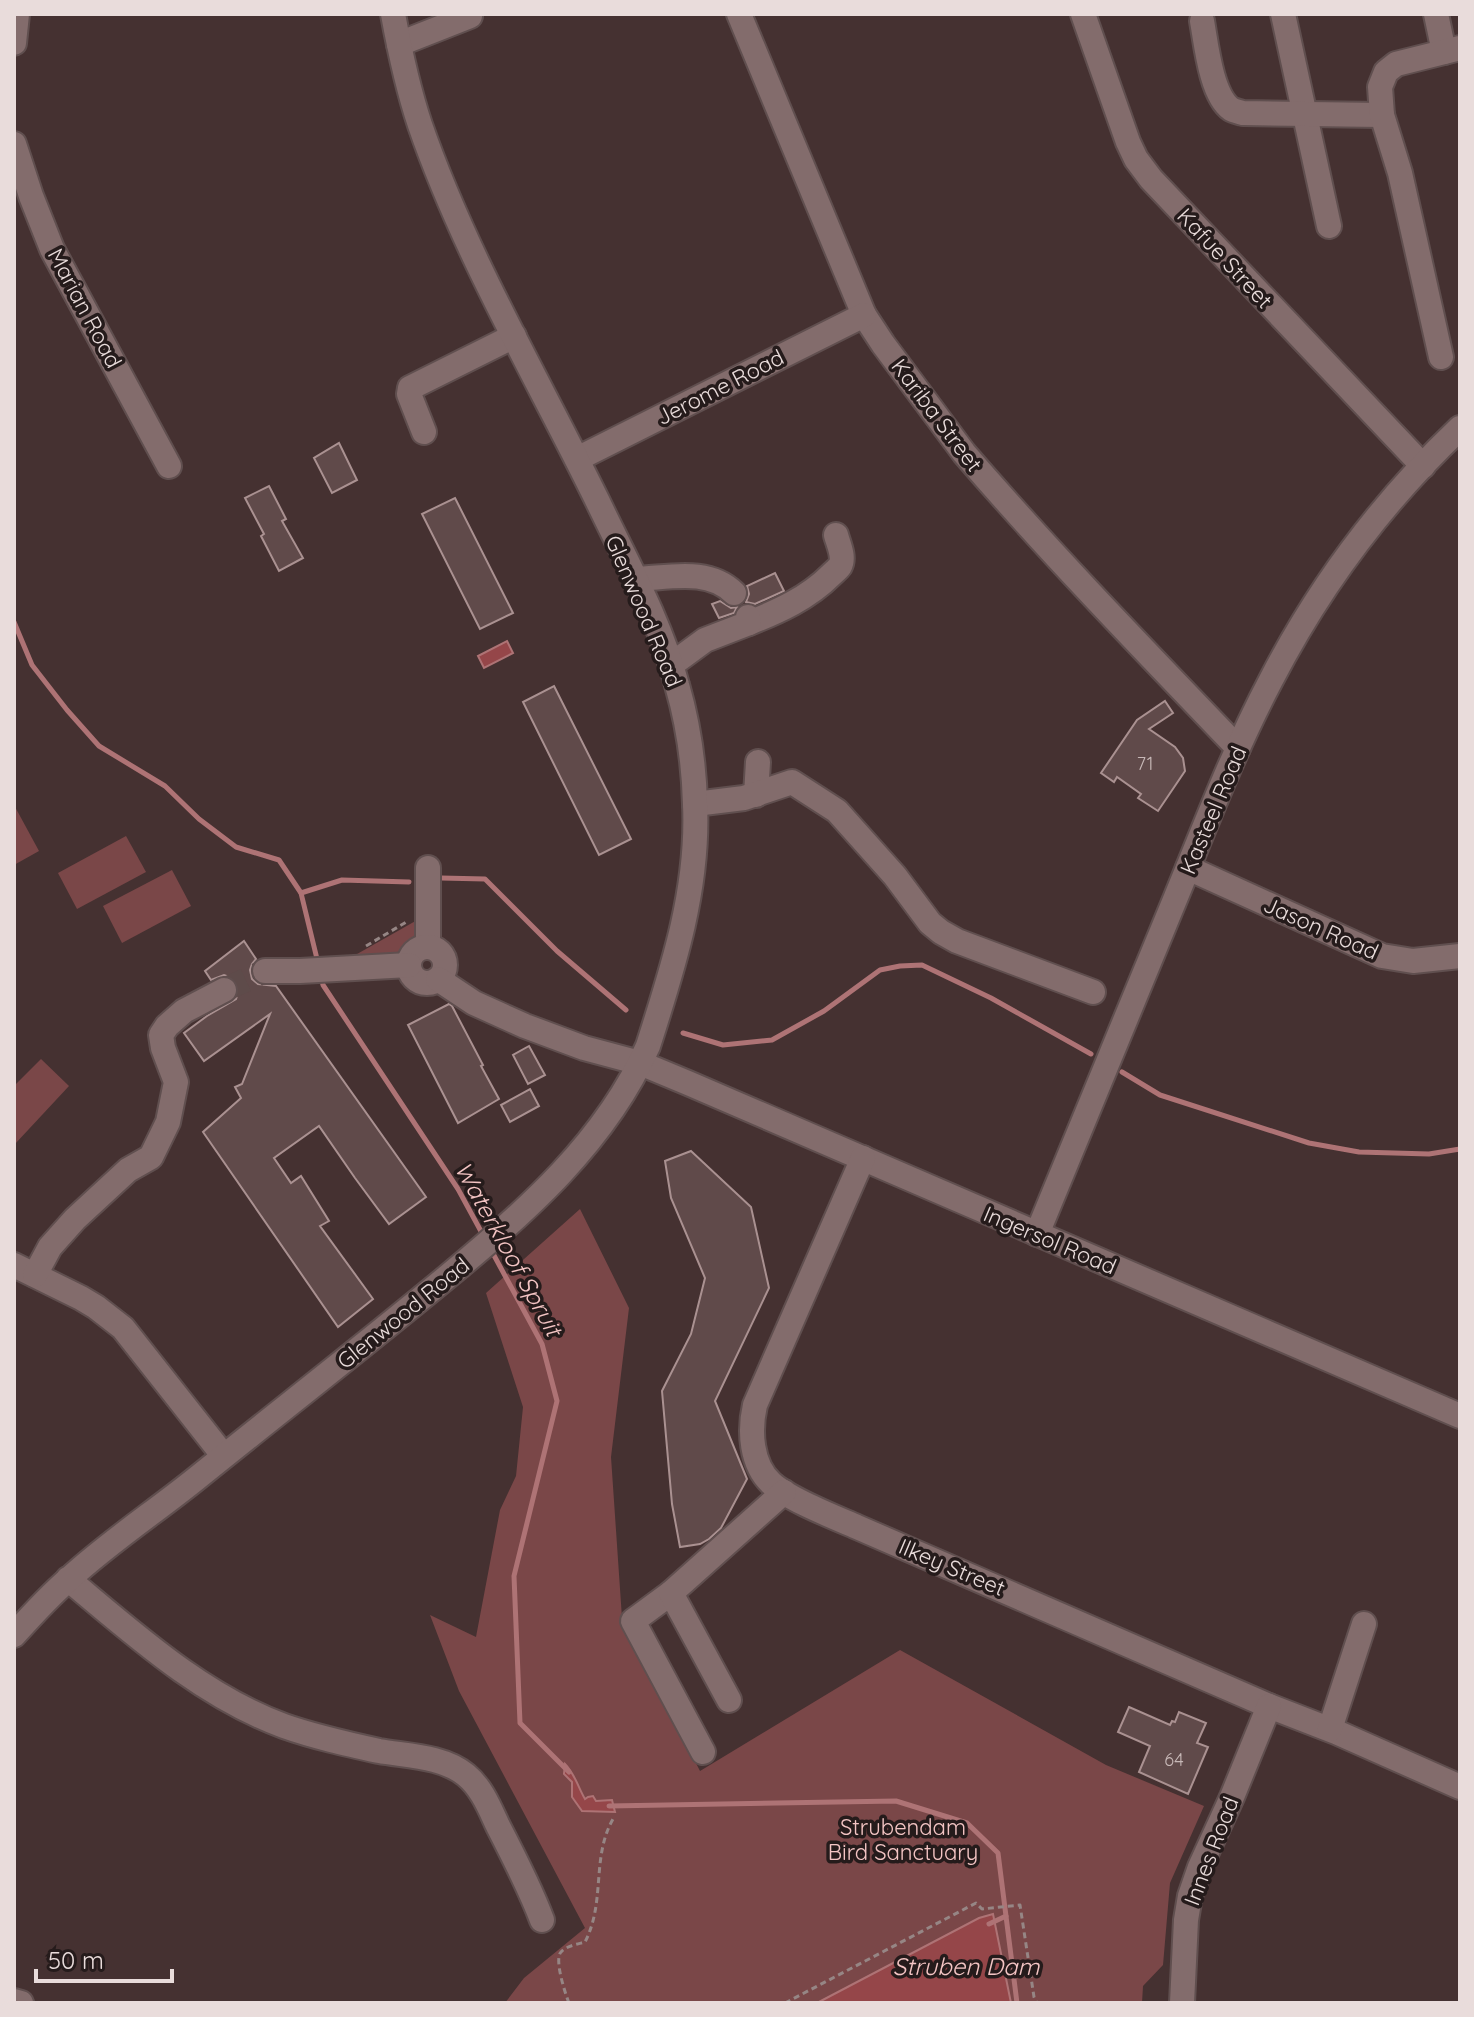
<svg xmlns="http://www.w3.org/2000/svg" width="1474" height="2017" viewBox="0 0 1474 2017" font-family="Quicksand,sans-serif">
	<rect width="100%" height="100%" fill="#453131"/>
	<g fill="#7a4748">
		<polygon points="14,805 39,851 14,865"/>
		<polygon points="126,836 146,872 77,909 58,873"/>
		<polygon points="172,870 191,906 122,943 103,906"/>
		<path d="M419 919C419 963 382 958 350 958Z"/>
		<polygon points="41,1059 69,1086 15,1144 14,1086"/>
		<polygon points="580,1209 629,1308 611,1457 622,1618 700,1771 900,1650 1106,1765 1204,1806 1170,1883 1163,1965 1143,1986 1142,2003 505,2003 524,1978 585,1928 459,1691 430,1615 476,1637 500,1510 516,1476 523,1407 486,1293"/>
	</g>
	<g fill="#954649" stroke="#ae7375" stroke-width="2">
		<polygon points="507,641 513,653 484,668 478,656"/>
		<path d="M565 1764C575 1774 578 1787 585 1799L588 1797 593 1796 596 1801 612 1800 615 1812 582 1811 572 1797V1782L564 1774Z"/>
		<polygon points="993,1914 1011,2003 817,2003 979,1918"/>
	</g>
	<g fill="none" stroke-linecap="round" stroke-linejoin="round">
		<g stroke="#ae7375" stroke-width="5">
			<polyline points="14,622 32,665 67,710 99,746 165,786 199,819 236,847 279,860 301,893 318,963"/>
			<polyline points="441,878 485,879 557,951 626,1010"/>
			<polyline points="301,893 342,880 409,882"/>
			<polyline points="321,977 323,985 458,1189 483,1235"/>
			<polyline points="683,1033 723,1045 772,1040 824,1011 880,970 900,966 922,965 991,998 1091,1054"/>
			<polyline points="1122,1072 1160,1095 1309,1143 1359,1152 1429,1154 1460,1149"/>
			<polyline points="490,1248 542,1344 557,1401 514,1576 520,1723 569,1772"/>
			<polyline points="609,1806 896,1801 967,1823 998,1853 1017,2003"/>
			<polyline points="989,1924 1006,1916"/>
		</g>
	</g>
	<g fill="#604a4a" stroke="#aa9191" stroke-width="2">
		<polygon points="339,443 357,480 332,493 314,458"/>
		<polygon points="269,486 286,519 282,521 303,558 279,571 261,536 264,534 245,498"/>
		<polygon points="455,498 513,613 480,629 422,514"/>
		<polygon points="775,573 784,591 755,604 746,602 749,594 747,586"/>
		<polygon points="720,601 731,608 737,607 734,613 719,618 712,604"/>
		<polygon points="554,686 631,839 599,855 523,702"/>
		<polygon points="1165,701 1173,713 1149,729 1175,747 1183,758 1185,771 1158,811 1138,798 1141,794 1117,777 1114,782 1101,773 1137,720"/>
		<polygon points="244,941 256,959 252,964 250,970 252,979 258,984 276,986 426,1197 389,1224 355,1178 319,1126 274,1158 291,1183 301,1176 329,1221 320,1226 373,1299 338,1327 203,1132 241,1098 235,1087 242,1084 270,1014 204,1061 184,1033 207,1016 236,999 239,990 238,984 233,978 224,975 211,980 205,971"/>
		<polygon points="449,1004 452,1006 483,1065 481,1066 499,1099 458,1123 408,1025"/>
		<polygon points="529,1046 545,1075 528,1084 513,1055"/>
		<polygon points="530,1089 539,1106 510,1122 501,1105"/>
		<polygon points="691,1151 751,1207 769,1288 715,1401 747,1479 721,1528 709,1539 700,1544 680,1547 672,1504 662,1391 691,1334 705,1278 671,1198 665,1161"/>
		<polygon points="1129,1707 1170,1725 1172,1721 1175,1722 1179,1712 1206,1723 1197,1743 1208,1747 1188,1794 1139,1772 1150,1746 1118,1732"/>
	</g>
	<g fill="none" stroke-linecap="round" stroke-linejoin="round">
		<polyline stroke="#5e4b4a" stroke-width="24" stroke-dasharray="24 12" stroke-linecap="butt" points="224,990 265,971"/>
		<g stroke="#604f4f" stroke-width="28">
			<g id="minor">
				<path d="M739 14 864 315 883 344 964 453C1052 555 1145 651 1238 748"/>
				<polyline points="1083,14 1128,142 1136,159 1151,179 1423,466"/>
				<polyline points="1283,14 1329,226"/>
				<polyline points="1436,14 1444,52"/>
				<path d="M1202 21C1206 43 1211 95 1231 109 1234 111 1240 112 1243 113L1382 115"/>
				<polyline points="14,43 17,14"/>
				<polyline points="399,44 470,16"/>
				<polyline points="14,144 31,196 52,249 169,466"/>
				<polyline points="1441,357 1400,173 1382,115 1380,87 1386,72 1396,64 1460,48"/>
				<polyline points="424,432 409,394 410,388 514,336"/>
				<polyline points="577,459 864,315"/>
				<path d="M635 579C668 578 708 567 734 593"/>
				<path d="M749 623C779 611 808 598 831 575 834 572 838 569 840 566 845 557 838 543 836 535"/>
				<polyline points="671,665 705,640 749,623 748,617"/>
				<polyline points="756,795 758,762"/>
				<polyline points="695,804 744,798 792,782 837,811 895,876 930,923 941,932 957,941 1093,992"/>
				<polyline points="428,868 428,947"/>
				<polyline points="1188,868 1382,956 1413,961 1460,956"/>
				<circle cx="427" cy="965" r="18"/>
				<polyline points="265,971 300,971 409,965"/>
				<polyline points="438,979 474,1003 525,1026 584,1048 640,1063 688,1083 1460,1416"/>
				<path d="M863 1158 755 1405C749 1431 751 1464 771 1483 788 1499 834 1517 857 1527L1269 1706 1336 1732 1460 1787"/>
				<path d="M1037 1234C1084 1122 1129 1009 1176 897 1206 824 1234 750 1271 680 1319 587 1384 500 1460 428"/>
				<polyline points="14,1265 81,1298 96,1307 123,1328 223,1455"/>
				<polyline points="35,1275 50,1247 75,1219 128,1170 151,1157 168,1122 176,1082 163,1048 161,1035 167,1026 184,1011 224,990"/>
				<path d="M68 1579C134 1634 202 1696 284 1726 315 1737 347 1744 379 1751 407 1756 443 1756 466 1775 482 1788 490 1809 498 1826 514 1857 530 1888 542 1920"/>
				<polyline points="671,1593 633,1621 703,1752"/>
				<path d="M14 1635C31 1616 49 1596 69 1579 109 1542 155 1512 197 1478 280 1411 365 1345 447 1277 526 1212 606 1141 648 1046 673 968 699 888 695 804 694 765 688 723 677 685 660 621 626 561 598 502 538 379 465 255 420 125 408 89 400 52 393 14"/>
				<polyline points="729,1700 671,1593 784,1492"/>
				<polyline points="1330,1729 1364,1624"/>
				<polyline points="14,2001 21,2003"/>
				<polyline points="1182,2003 1186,1920 1190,1896 1200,1867 1232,1797 1269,1706"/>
			</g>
		</g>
		<g stroke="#968685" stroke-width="3" stroke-dasharray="6 4" stroke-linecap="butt">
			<polyline points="366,946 408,921"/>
			<path d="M569 2003C565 1993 554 1959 561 1952 566 1946 578 1944 585 1942 606 1901 591 1858 613 1819"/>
			<polyline points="785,2003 976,1903 982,1909 1020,1905 1034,1997 1037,2003"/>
		</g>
		<use href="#minor" stroke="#836c6c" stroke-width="24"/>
	</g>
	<g text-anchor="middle" stroke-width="7" stroke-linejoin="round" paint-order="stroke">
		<g font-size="18" fill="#c7b8b7">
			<text x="1145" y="770">71</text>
			<text x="1174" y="1766">64</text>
		</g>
		<g font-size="22" fill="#e9dcdb" stroke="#251b1b">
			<text transform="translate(1225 258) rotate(47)" y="8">Kafue Street</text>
			<text transform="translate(85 308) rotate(62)" y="8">Marian Road</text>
			<text transform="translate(720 387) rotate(-27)" y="8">Jerome Road</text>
			<text transform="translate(937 415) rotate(53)" y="8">Kariba Street</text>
			<text transform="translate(644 611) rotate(67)" y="8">Glenwood Road</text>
			<text transform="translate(1213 810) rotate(-67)" y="8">Kasteel Road</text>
			<text transform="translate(1321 928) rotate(24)" y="8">Jason Road</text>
			<text transform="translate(1050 1240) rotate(23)" y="8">Ingersol Road</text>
			<text transform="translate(403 1313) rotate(-39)" y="8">Glenwood Road</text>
			<text transform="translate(952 1567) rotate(23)" y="8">Ilkey Street</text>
			<text transform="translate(1211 1851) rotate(-69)" y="8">Innes Road</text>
		</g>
		<g font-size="22" fill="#f4c5c4" stroke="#251b1b">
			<text x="903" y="1835">Strubendam<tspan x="903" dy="25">Bird Sanctuary</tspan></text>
		</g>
		<g font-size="24" font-style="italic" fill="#f4c5c4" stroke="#251b1b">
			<text transform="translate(508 1249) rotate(61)" y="8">Waterkloof Spruit</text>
			<text x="966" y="1975">Struben Dam</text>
		</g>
	</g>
	<rect width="1474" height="2017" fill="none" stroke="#e9dcdb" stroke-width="32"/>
	<path d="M36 1969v12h136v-12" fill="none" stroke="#e9dcdb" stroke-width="4"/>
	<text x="48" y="1969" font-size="24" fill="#e9dcdb" stroke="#251b1b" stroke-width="6" paint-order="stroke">50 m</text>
</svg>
